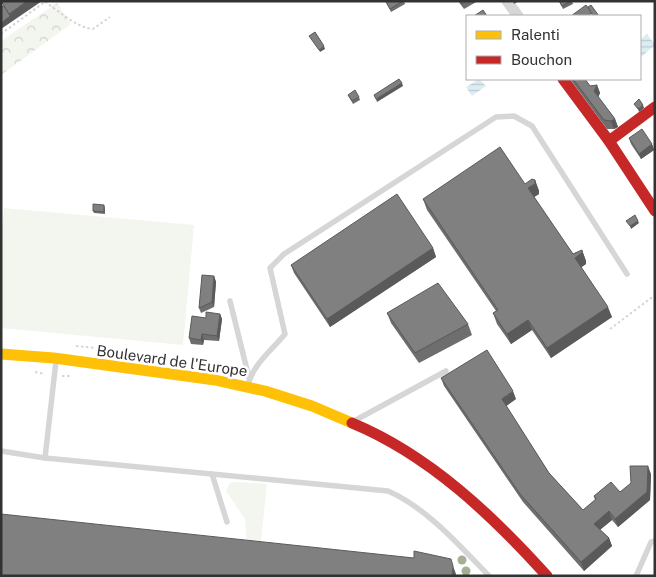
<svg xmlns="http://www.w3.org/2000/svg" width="656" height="577" viewBox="0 0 656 577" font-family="'Public Sans',sans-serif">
	<defs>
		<pattern id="forest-crowns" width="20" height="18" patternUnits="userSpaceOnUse" patternTransform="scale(1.25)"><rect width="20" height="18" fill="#f3f6ee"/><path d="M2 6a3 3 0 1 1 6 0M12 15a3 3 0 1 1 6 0" fill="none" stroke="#d1d3cd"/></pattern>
		<pattern id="water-rules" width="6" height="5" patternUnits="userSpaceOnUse" patternTransform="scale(1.25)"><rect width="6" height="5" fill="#dbecf3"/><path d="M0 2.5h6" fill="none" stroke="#bccbd1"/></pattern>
	</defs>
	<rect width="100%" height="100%" fill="#fff"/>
	<g fill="#f3f6ee">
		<polygon points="4,208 194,225 183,345 1,328 1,240"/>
		<polygon points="232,482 267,484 260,550 247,548 245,519 226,491 229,484"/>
	</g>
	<polygon fill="url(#forest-crowns)" points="57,3 71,24 1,75 1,41"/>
	<g fill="url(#water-rules)">
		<polygon points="647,34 655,45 640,58 640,40"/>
		<polygon points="479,79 486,86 472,96 466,87"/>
	</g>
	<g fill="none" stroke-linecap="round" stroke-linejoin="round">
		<g stroke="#d6d6d6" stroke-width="2" stroke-dasharray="2.5 2.5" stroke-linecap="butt">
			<path d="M45 2C59 11 77 28 93 29L110 17"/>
			<polyline points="1,34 46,1"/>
			<polyline points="610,329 655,295"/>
			<polyline points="76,346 114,350"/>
			<polyline points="113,353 114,350 163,358"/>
			<polyline points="227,367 237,369"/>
			<polyline points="35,372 45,374"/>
			<polyline points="62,376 72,376"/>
		</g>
		<g stroke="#d6d6d6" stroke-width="5.5">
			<polyline points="230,301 249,378"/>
			<path d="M248 386C251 366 273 349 285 334L270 268 284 254 496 117 514 116 532 126 627 274"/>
			<polyline points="354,421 446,371"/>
			<path d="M1 451 45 458 388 491C427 508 460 546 489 576"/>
			<polyline points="45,458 56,361"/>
			<polyline points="212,474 227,522"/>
			<polyline points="636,576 651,542 655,541"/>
		</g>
		<polyline stroke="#d6d6d6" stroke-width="11" points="507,1 518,16"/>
		<polyline stroke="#ffc107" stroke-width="11" points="1,354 54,358 215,380 265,391 312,406 352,423"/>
		<g stroke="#c62828" stroke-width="11">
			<polyline points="563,79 609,141 655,211"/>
			<polyline points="609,141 655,107"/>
			<path d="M352 423C429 455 492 515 547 576"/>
		</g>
	</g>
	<g fill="#a4b094">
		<circle cx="462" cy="560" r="4.5"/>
		<circle cx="466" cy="571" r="4.5"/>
	</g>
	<g fill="#6e6e6e">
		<polygon points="404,1 405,4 391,12 386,2"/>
		<polygon points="458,1 478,1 464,9"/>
		<polygon points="513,1 519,1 514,4"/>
		<polygon points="559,1 572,1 573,4 563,9"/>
		<polygon points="570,79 585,79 590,86 597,85 600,93 598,97 615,119 618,127 614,129 607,129"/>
		<polygon points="348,95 359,97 360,100 353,104"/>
		<polygon points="629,138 652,144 654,150 641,159 631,144"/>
		<polygon points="535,180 539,191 539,194 534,197 573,254 582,250 586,261 586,264 581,267 612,317 551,358 532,330 511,344 497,324 493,313 496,311 427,210 423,199 525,184"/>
		<polygon points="104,205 105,208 105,214 94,213 93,211"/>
		<polygon points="433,248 436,257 330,327 294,273 291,265"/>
		<polygon points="214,276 216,282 214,307 201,313 199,308"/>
		<polygon points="387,313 468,324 472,335 419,363 391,323"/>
		<polygon points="220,314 222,319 219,341 204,340 203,345 191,344 189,338 206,318"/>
		<polygon points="441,378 516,399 506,406 549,473 583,510 595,500 594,496 620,492 651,474 650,500 618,527 612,520 600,530 609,538 612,546 584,571 523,502 444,386"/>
	</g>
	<g fill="#5a5a5a">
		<polygon points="27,1 42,1 1,29 1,23 10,16 9,14"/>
		<polygon points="324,46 325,49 320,52 319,50"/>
		<polygon points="402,83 403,86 377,102 376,99"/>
		<polygon points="597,85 600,93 597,100 594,91"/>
		<polygon points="643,105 644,108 639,112 638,109"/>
		<polygon points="615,119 618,127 614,129 611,121"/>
		<polygon points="652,144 654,150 641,159 639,154"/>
		<polygon points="535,180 539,191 539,194 531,199 528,188"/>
		<polygon points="638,221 639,223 631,229 630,226"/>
		<polygon points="433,248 436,257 330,327 327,319"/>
		<polygon points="582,250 586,261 586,264 579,269 575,258"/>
		<polygon points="214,276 216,282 214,307 212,302"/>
		<polygon points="608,307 612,317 551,358 547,348"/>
		<polygon points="220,314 222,319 219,341 217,336"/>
		<polygon points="528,320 532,330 511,344 507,334"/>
		<polygon points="202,334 204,340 203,345 201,340"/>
		<polygon points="513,391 516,399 505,407 502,399"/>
		<polygon points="648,466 651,474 650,500 618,527 615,519"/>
		<polygon points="609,511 612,520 597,532 594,524"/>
		<polygon points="609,538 612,546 584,571 581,562"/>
		<polygon points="453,566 456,574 456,576 452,576"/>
	</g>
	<g fill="#808080" stroke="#5a5a5a">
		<polygon points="1,1 27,1 9,14"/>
		<polygon points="388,1 403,1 390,9 386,2"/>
		<polygon points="460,1 466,1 462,4"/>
		<polygon points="559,1 571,1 562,6"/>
		<polygon points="586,5 592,13 588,16 571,16"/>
		<polygon points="591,5 599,16 593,16 588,7"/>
		<polygon points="4,6 10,16 1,23 1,7"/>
		<polygon points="483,10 487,16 474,16"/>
		<polygon points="315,32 324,46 319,50 309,36"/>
		<polygon points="399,79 402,83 376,99 374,95"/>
		<polygon points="573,79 585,79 590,86 597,85 594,91 615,119 611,121 604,120"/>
		<polygon points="355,90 359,97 352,101 348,95"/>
		<polygon points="639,99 643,105 638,109 634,104"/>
		<polygon points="642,129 652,144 639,154 629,138"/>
		<polygon points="500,147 525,184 532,179 535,180 535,184 528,188 573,254 582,250 582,253 575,258 608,307 547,348 528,320 507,334 493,313 498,310 423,199"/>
		<polygon points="397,194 433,248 327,319 291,265"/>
		<polygon points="93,204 104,205 104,212 93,211"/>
		<polygon points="635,215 638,221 630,226 626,221"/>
		<polygon points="202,275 214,276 212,302 199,308"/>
		<polygon points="438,283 468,324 415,353 387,313"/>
		<polygon points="206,312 220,314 217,336 202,334 201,340 189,338 192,316 206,318"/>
		<polygon points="487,350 513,391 502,399 549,473 583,510 596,499 594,496 611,482 620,492 631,483 630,466 648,466 647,492 615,519 609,511 594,524 609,538 581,562 520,494 441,378"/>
		<polygon points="1,514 414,558 414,551 451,559 453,566 452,576 1,576"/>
	</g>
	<g text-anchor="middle" stroke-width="5" stroke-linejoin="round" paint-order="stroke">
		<g font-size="15" fill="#323232" stroke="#fff">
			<text transform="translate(172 361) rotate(8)" y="5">Boulevard de l'Europe</text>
		</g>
	</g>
	<rect width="656" height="577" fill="none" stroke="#323232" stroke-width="5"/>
	<rect x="466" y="15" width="175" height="65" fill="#ffffff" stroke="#adadad"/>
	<rect x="476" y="31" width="25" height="8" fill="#ffc107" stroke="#adadad"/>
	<text x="511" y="40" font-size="15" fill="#323232">Ralenti</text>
	<rect x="476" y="56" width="25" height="8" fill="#c62828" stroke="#adadad"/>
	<text x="511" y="65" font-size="15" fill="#323232">Bouchon</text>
</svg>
